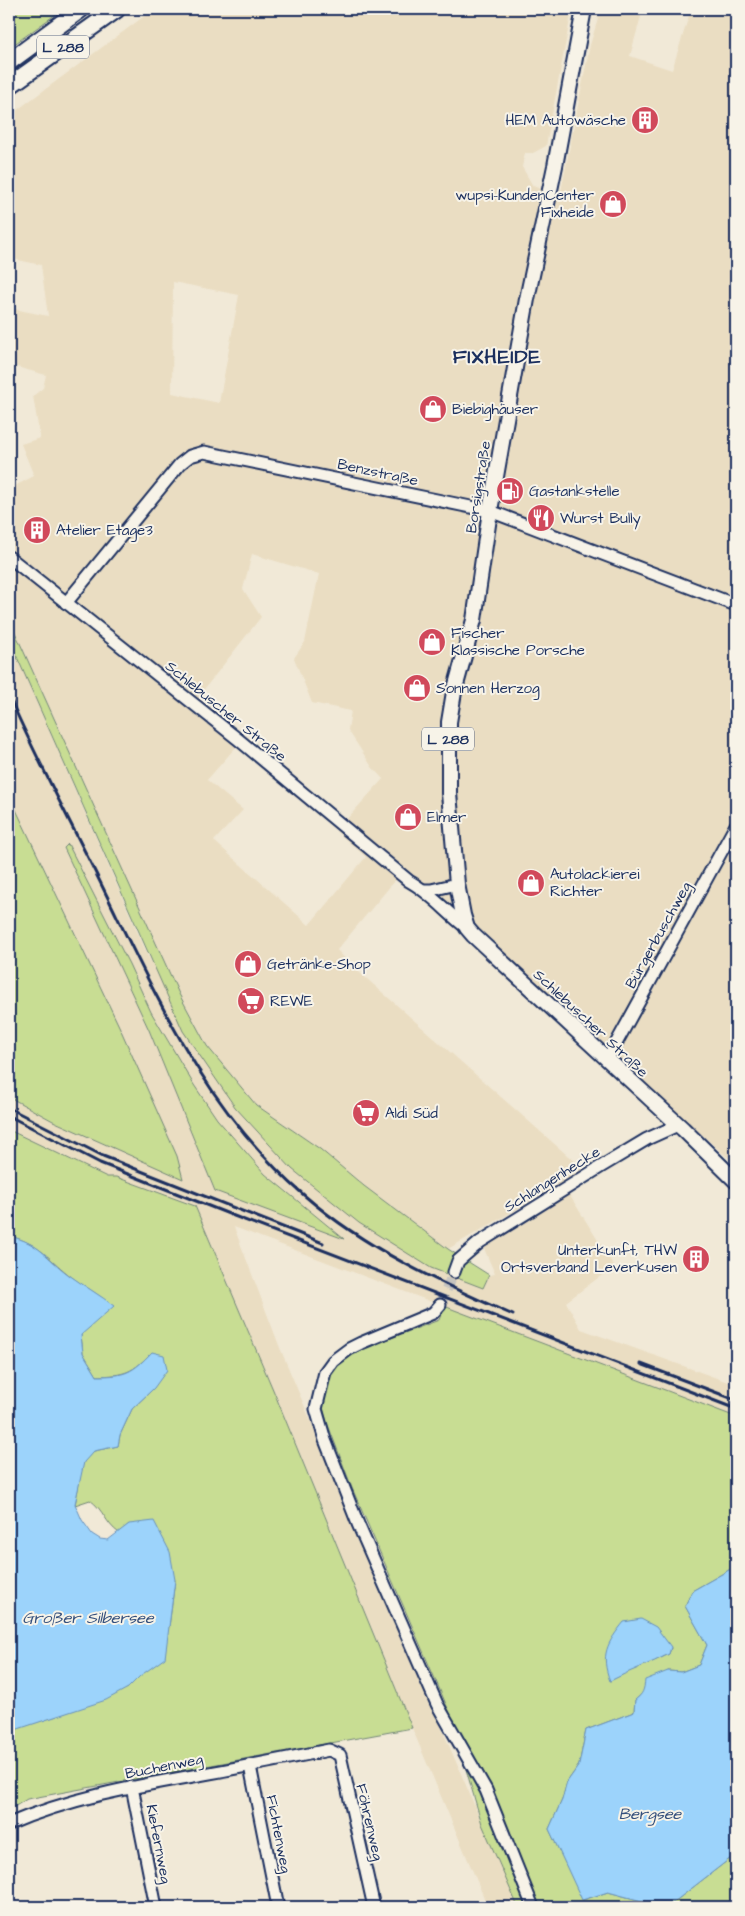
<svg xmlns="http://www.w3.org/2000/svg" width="745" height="1916" viewBox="0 0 745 1916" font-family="'Architects Daughter',sans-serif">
	<rect width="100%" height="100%" fill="#f1e9d7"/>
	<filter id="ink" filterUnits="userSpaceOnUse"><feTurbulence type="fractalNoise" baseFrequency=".02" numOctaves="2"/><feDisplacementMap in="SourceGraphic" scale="10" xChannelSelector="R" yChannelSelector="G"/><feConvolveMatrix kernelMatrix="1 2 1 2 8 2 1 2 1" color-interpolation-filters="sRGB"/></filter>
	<g filter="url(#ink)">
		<g fill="#eaddc2" fill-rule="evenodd">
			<path d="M154 9H572L546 146 533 153H525L522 167 533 186 560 196 590 45 601 9H643L630 56 672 70 691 9H736V1165L621 1063 397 878 337 950 350 964 584 1170 448 1249 364 1186 320 1149 256 1105 207 1046 179 994 9 619V489L34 476 21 444 40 438 33 396 43 388 46 375 9 365V308L48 316 41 265 9 258V116ZM173 282 239 295 219 403 172 393ZM252 554 319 574 305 642 294 658 312 703 351 711 348 730 372 767 383 779 336 831 366 857 309 925 214 841 243 810 207 780 235 748 247 739 198 697 261 617 243 589Z"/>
			<path d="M9 639 148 956 235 1107 483 1288 489 1275 495 1274 482 1244 567 1191 614 1266 566 1302 581 1329 736 1385V1417L234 1227 280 1348 339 1488 518 1907H488L412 1728 274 1392 195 1207 116 1177H107L9 1130V1097L53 1121 183 1178 119 1026 9 795ZM68 845 129 964 151 1012 194 1085 217 1119 265 1174 342 1237 215 1190 149 1030 64 849Z"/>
		</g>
		<g fill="#c8dd93" stroke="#728678" fill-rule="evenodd">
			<polygon points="9,9 63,9 9,48"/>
			<polygon points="9,619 179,994 207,1046 256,1105 320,1149 364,1186 448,1249 489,1275 483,1288 431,1268 359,1223 292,1169 235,1107 183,1031 9,639"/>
			<polygon points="9,795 119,1026 177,1156 183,1179 53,1121 9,1097"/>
			<polygon points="68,844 129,964 151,1012 194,1085 217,1119 265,1174 344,1239 215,1191 149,1030 64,848"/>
			<path d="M9 1130 107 1177H116L195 1206 274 1392 412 1728 27 1799 9 1810V1727L15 1729 60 1715 128 1688 140 1676 169 1627 175 1580 129 1524 119 1533C105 1523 104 1510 90 1500L75 1505 83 1462 94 1451 118 1446 120 1435 132 1409 154 1388 152 1352C132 1373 126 1375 97 1376L83 1353 81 1335 101 1297C90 1289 78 1283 68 1274 47 1257 38 1243 9 1236Z"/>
			<path d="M444 1306 736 1417V1566L692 1591 685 1606 707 1645 699 1665 681 1672 668 1671 635 1700 634 1712 586 1730 579 1765 567 1782 562 1800 549 1829 583 1900 608 1892 642 1901 674 1902 736 1854V1907H518L482 1824 449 1711 352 1488 328 1425 322 1404 329 1379 336 1367 359 1350 439 1320ZM656 1628 671 1648 669 1654C650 1664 629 1670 610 1681Z"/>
		</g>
		<g fill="#9cd3fb" stroke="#6891bc">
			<path d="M9 1236C40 1243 46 1258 69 1275 84 1286 100 1295 114 1306L81 1335 83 1353 97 1376C126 1376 132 1373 152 1352L164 1355 167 1370 154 1388 132 1409 120 1435 118 1446 94 1451 84 1462 75 1504 82 1520 92 1534 100 1539 108 1540 129 1524 154 1521 170 1552 175 1580 165 1658 140 1676 128 1688 106 1700 15 1730 9 1727Z"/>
			<path d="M736 1566V1854L674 1902 642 1901 608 1892 582 1900 549 1829 562 1800 567 1782 579 1765 586 1730 634 1712 635 1700C643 1694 644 1690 645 1680L668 1671 681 1672 699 1665 707 1645 685 1606 692 1591Z"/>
			<path d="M641 1619 656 1627 671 1647 669 1654C650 1664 629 1671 610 1681 600 1655 607 1643 624 1622Z"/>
		</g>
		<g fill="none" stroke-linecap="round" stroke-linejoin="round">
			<polyline stroke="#c6c4bf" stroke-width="11" stroke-dasharray="11 5.5" stroke-linecap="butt" points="440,1305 454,1272"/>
			<g stroke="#1b2f5e" stroke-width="15">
				<g id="minor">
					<path d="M9 557 239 740 409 881C431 893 447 913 467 928"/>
					<polyline points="66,603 180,464 190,456 204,452 490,511 736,605"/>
					<polyline points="424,890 431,890 457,884"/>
					<polyline points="607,1060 736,825"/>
					<polyline points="454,1272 458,1261 480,1242 602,1166 647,1139 678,1125"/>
					<polyline points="440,1305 433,1313 361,1343 349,1349 333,1361 325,1372 316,1409 325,1440 358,1524 437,1704 486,1790 533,1907"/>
					<polyline points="250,1766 278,1907"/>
					<polyline points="132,1787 156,1907"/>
					<path d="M9 1824C67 1799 131 1787 193 1776 239 1768 284 1759 329 1750L340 1755 374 1907"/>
				</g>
			</g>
			<g stroke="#1b2f5e" stroke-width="18">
				<polyline id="major" points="584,9 555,166 527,299 490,511 474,620 454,692 449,722 449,793 457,884 463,915 467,928 473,935 683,1129 736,1181"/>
			</g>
			<g stroke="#1b2f5e" stroke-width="20">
				<g id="highway">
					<polyline points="9,62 81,9"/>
					<polyline points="9,86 117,9"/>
				</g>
			</g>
			<use href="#minor" stroke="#f7f3e8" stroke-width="11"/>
			<use href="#major" stroke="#f7f3e8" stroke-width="14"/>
			<use href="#highway" stroke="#f7f3e8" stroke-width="16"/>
			<g stroke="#1b2f5e" stroke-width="3">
				<path d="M9 696C38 763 74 828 106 894 161 1006 208 1112 305 1196 366 1249 440 1283 513 1315"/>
				<polyline points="9,1108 103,1156 323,1243"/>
				<polyline points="9,1116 100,1163 234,1216 736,1409"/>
				<polyline points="641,1364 736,1400"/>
			</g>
		</g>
	</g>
	<defs>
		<g id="building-disc" transform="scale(1.4375)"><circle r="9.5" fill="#d1495b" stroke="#f7f3e8"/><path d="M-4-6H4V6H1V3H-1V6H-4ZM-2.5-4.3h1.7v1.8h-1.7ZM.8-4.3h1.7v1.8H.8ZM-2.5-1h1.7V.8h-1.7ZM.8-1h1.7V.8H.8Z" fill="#fff"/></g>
		<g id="shop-disc" transform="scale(1.4375)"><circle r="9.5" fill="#d1495b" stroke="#f7f3e8"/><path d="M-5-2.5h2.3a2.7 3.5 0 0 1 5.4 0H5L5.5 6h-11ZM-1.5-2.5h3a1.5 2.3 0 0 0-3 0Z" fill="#fff"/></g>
		<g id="fuel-disc" transform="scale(1.4375)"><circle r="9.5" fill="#d1495b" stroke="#f7f3e8"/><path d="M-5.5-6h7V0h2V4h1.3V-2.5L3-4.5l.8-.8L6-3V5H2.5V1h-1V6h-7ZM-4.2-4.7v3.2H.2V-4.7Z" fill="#fff"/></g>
		<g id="restaurant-disc" transform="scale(1.4375)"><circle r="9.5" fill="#d1495b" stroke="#f7f3e8"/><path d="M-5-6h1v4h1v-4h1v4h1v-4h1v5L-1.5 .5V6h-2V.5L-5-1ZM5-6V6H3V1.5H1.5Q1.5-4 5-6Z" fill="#fff"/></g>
		<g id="supermarket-disc" transform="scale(1.4375)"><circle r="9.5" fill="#d1495b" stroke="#f7f3e8"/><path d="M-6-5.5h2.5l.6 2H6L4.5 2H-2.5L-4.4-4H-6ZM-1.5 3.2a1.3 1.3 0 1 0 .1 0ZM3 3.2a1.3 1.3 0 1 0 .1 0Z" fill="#fff"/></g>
	</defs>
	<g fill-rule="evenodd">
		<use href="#building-disc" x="645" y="120"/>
		<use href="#shop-disc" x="613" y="204"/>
		<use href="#shop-disc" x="433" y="409"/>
		<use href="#fuel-disc" x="510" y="491"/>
		<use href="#restaurant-disc" x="541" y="518"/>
		<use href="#building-disc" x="37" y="530"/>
		<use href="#shop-disc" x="432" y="642"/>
		<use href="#shop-disc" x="417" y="688"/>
		<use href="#shop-disc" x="408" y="817"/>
		<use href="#shop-disc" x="531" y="883"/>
		<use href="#shop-disc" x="248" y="964"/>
		<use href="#supermarket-disc" x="251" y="1001"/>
		<use href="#supermarket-disc" x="366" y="1113"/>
		<use href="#building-disc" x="696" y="1259"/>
	</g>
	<g text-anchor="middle" stroke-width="4" stroke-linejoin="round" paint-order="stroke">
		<g fill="#f7f3e8" stroke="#5d6a87" stroke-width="1">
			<rect x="37" y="35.5" width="52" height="23" rx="4"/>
			<rect x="422" y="727.5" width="52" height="23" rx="4"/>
		</g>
		<g font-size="14" font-weight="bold" fill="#1b2f5e">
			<text x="63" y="52">L 288</text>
			<text x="448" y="744">L 288</text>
		</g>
		<g font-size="15" fill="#1b2f5e" stroke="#f7f3e8" text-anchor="start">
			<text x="626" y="125" text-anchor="end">HEM Autowäsche</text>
			<text x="594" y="200" text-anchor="end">wupsi-KundenCenter<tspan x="594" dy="17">Fixheide</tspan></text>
			<text x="452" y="414">Biebighäuser</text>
			<text x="529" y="496">Gastankstelle</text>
			<text x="560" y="523">Wurst Bully</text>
			<text x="56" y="535">Atelier Etage3</text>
			<text x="451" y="638">Fischer<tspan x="451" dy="17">Klassische Porsche</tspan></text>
			<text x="436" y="693">Sonnen Herzog</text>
			<text x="427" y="822">Elmer</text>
			<text x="550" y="879">Autolackierei<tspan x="550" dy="17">Richter</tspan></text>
			<text x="267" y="969">Getränke-Shop</text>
			<text x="270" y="1006">REWE</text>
			<text x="385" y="1118">Aldi Süd</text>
			<text x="677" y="1255" text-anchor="end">Unterkunft, THW<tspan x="677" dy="17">Ortsverband Leverkusen</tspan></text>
		</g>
		<g font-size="15" fill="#1b2f5e" stroke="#f7f3e8">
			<text transform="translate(378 472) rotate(12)" y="5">Benzstraße</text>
			<text transform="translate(478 487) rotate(-81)" y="5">Borsigstraße</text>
			<text transform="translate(226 711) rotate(39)" y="5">Schlebuscher Straße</text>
			<text transform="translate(658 935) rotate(-61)" y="5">Bürgerbuschweg</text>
			<text transform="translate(591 1023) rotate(43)" y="5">Schlebuscher Straße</text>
			<text transform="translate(552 1179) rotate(-32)" y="5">Schlangenhecke</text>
			<text transform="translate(164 1766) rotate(-11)" y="5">Buchenweg</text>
			<text transform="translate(370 1822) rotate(77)" y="5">Föhrenweg</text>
			<text transform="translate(279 1834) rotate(79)" y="5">Fichtenweg</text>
			<text transform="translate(159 1844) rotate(79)" y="5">Kiefernweg</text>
		</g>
		<g font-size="16" font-style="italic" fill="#35507d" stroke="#f7f3e8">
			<text x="88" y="1623">Großer Silbersee</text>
			<text x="650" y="1819">Bergsee</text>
		</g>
		<g font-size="20" font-weight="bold" letter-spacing="1" fill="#1b2f5e" stroke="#f7f3e8">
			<text x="497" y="363">FIXHEIDE</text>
		</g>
	</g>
	<rect width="745" height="1916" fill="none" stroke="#f7f3e8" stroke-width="30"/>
	<rect x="15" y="15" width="715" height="1886" fill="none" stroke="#1b2f5e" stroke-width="2" filter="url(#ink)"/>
</svg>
